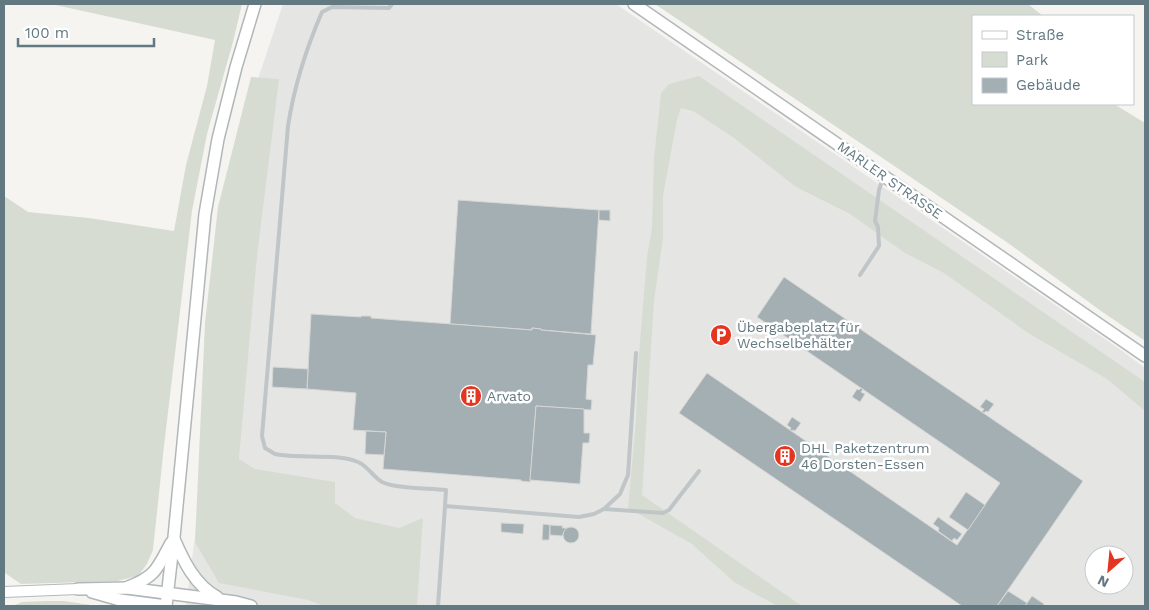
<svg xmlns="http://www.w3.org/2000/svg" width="1149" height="610" viewBox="0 0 1149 610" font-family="'Work Sans',sans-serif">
	<rect width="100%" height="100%" fill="#f5f4f1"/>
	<path fill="#e5e6e4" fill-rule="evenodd" d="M283 4H616L1121 350 1145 368V606H186L252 97ZM1094 555H1124V585H1094Z"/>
	<g fill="#d7dcd2">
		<polygon points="51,4 242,4 233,42 207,134 192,211 164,446 153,550 147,564 138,576 117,581 21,584 5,573 4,566 4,196 28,212 89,218 174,231 186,165 207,86 215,40"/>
		<polygon points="655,4 1028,4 1043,16 973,16 973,104 1114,104 1145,123 1145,341 1101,311 1008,243"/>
		<polygon points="699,76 1145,382 1145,411 1107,379 1028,333 944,273 905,253 850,214 796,187 734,138 693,111 681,108 677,120 663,196 663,238 654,301 642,495 802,606 778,606 759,596 734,582 692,544 628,508 636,420 638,365 647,257 652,228 654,158 661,93 669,84"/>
		<polygon points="251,77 279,79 257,256 239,459 255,469 335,482 335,503 355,518 399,528 423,518 417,606 324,606 308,600 219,583 195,542 205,323 218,207"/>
		<polygon points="45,601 64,601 97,606 12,606 22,602"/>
	</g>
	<g fill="#a4afb3" stroke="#d6d6d4">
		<polygon points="458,200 599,210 591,334 541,330 541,329 532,328 532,330 450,324"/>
		<polygon points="599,210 610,210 610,221 599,220"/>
		<polygon points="784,277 1083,481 997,606 962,606 679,413 707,373 957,545 1000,483 757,317"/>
		<polygon points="311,314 361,317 361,316 371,316 371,318 532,330 532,328 541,329 541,330 596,335 593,365 588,365 586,399 592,400 591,410 536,406 530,482 521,481 521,480 383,469 386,432 353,430 356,393 307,389"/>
		<polygon points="273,367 308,369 307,389 272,387"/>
		<polygon points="861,388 863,389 861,392 865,394 860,402 852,397 857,389 859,390"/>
		<polygon points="986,399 994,404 988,412 986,411 984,413 982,412 984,409 980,407"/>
		<polygon points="536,406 584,409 584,433 590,433 589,443 583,443 580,484 530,480"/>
		<polygon points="792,417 801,423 795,431 793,430 792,431 790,430 791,428 787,425"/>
		<polygon points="366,431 386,432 384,455 365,454"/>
		<polygon points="966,492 985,505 968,530 949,517"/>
		<polygon points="938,517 962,534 957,540 954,538 952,541 938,531 939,528 933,524"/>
		<polygon points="501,523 524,524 523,534 501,532"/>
		<polygon points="543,524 550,525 549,540 542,540"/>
		<polygon points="550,525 563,526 562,528 567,528 562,536 550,535"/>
		<circle cx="571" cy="535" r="8"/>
		<polygon points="1008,591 1027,603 1025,606 997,606"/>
		<polygon points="1032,596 1044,604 1043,606 1025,606"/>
	</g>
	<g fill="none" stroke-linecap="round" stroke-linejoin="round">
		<g stroke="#b2b9bc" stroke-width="12">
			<polyline id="secondary" points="4,592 78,589"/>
		</g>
		<g stroke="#b1b7b9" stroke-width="14">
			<g id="primary">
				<polyline points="634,4 1145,356"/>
				<path d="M174 539C184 562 195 585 217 597"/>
				<path d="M128 587C156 577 158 567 171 543"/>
				<polyline points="78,589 127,588 236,602 251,606"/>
				<polyline points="92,592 120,600 166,606"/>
				<polyline points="166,606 174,537 205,214 218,139 236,67 255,4"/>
			</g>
		</g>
		<g stroke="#c0c5c7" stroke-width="4">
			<path d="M392 4 389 8 332 7 322 12C306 49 294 87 288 126L262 436 265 448 275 454C299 459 337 453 358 462 368 466 373 477 382 482 396 489 429 488 446 490L445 506"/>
			<polyline points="860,275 879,246 878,227 875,221 879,190 883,178"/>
			<polyline points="604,509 663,513 669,510 699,471"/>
			<polyline points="438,606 445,506 579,517 594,514 604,509 620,494 628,475 636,353"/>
		</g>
		<use href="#secondary" stroke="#fff" stroke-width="10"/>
		<use href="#primary" stroke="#fff" stroke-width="11"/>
	</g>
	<defs>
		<g id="parking-disc" transform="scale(1.125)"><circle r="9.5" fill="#e43521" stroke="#fff"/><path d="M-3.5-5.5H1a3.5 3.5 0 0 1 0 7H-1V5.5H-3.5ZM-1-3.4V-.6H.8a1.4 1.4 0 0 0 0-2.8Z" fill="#fff"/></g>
		<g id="building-disc" transform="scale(1.125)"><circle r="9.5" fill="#e43521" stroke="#fff"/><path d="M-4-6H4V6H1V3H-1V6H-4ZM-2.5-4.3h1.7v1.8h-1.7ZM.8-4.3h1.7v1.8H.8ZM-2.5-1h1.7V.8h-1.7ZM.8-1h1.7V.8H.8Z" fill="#fff"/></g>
	</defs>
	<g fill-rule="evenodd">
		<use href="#parking-disc" x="721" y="335"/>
		<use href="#building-disc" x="471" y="396"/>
		<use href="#building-disc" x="785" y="456"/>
	</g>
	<g text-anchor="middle" stroke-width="5" stroke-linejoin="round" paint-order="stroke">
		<g font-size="14" fill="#637982" stroke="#fff">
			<text transform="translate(890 180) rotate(35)" y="5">MARLER STRASSE</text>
		</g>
		<g font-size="14" fill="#637982" stroke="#fff" text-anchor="start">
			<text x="737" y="332">Übergabeplatz für<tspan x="737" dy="16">Wechselbehälter</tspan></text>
			<text x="487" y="401">Arvato</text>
			<text x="801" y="453">DHL Paketzentrum<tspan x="801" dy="16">46 Dorsten-Essen</tspan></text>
		</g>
	</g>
	<rect width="1149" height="610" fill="none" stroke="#637982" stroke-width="10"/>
	<rect x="972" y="15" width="162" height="90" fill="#ffffff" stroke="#c1c9cd"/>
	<rect x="982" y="31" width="25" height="8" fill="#ffffff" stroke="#c1c9cd"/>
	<text x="1016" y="40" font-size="15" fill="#637982">Straße</text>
	<rect x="982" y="52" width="25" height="15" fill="#d7dcd2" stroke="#c1c9cd"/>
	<text x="1016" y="65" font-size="15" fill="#637982">Park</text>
	<rect x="982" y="78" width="25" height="15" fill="#a4afb3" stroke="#c1c9cd"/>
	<text x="1016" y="90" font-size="15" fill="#637982">Gebäude</text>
	<g transform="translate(1109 570) rotate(207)"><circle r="24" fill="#ffffff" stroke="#c1c9cd"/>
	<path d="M0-4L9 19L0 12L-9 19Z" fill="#e43521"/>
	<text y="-8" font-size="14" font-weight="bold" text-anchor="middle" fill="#637982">N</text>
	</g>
	<path d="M18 38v8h136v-8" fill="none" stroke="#637982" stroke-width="2.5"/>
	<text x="25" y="38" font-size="15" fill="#637982" stroke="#ffffff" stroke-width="4" paint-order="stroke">100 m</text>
</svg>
